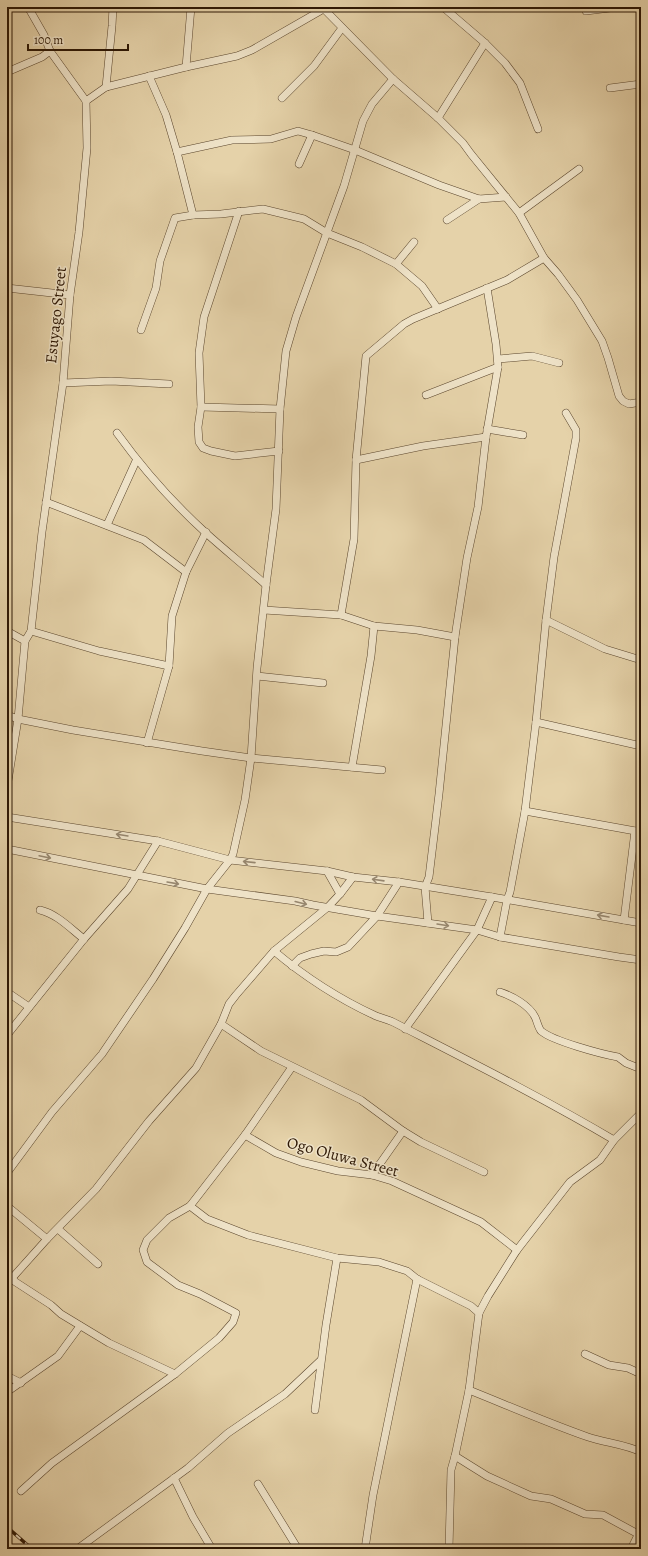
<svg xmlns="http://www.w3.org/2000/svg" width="648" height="1556" viewBox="0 0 648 1556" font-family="Alegreya,serif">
	<rect width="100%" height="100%" fill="#e5d2a9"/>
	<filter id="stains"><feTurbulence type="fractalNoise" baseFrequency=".005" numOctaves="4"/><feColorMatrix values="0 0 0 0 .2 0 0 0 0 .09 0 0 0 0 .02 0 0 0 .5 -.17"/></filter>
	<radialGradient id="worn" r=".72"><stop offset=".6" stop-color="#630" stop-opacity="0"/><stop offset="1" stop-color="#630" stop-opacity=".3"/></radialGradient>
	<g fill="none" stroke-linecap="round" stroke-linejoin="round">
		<g stroke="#5b462d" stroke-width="8">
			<g id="minor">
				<polyline points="28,7 44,35 50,51 86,101"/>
				<polyline points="322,7 393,79 438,118 463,143 471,154 519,213 544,258 558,274 577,300 602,341 608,358 619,396 623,401 629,404 641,402"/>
				<polyline points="443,7 485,43 505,63 520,83 538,129"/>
				<polyline points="586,11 618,7"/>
				<polyline points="186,67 191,7"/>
				<polyline points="7,72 42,57 50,51"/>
				<polyline points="149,76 166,115 177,152 193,215"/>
				<polyline points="106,87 112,26 113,7"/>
				<polyline points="610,88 641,84"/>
				<polyline points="282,98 314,66 342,28"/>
				<polyline points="438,118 485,43"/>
				<polyline points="177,152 232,140 271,139 298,131 312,135"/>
				<polyline points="299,164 312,135 355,150 439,185 479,199 506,197"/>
				<polyline points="239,211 204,317 199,353 201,407 198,427 199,442 203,448 211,451 235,456 279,451"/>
				<polyline points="519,213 579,169"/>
				<polyline points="447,220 479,199"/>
				<polyline points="396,264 414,242"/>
				<polyline points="7,288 70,295"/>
				<polyline points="141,330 156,288 160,261 175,218 193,215 221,214 263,209 304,219 327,233 362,247 396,264 422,286 438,309"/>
				<polyline points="498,359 532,356 559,363"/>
				<polyline points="63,383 111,381 169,384"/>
				<polyline points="426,395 498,367"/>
				<polyline points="201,407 280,409"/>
				<polyline points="487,429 523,435"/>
				<path d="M117 433C143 469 173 503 206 533 226 551 246 567 266 585"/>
				<polyline points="356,460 423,446 486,437"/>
				<polyline points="46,502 144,540 186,572"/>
				<polyline points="107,525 136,461"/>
				<polyline points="264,610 341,615 374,626 417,630 455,637"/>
				<polyline points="341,615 354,539 356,460 366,356 404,324 413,319 507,280 544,258"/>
				<polyline points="546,620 605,649 641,660"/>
				<polyline points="7,631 25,641"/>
				<polyline points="31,631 99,651 169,666"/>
				<polyline points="257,676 323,683"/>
				<polyline points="7,715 18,719 73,730 202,751 251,758 382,770"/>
				<polyline points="536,722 641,746"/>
				<polyline points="147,743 169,666 172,616 186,572 206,532"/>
				<polyline points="352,767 371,656 374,626"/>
				<polyline points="7,787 18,719 25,641 31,631 42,532 63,383 70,295 79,232 87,148 86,101 106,87 186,67 237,56 252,50 327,7"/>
				<polyline points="525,811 641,832"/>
				<polyline points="7,817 158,841 230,860 327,871 353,877 399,882 492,897 641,923"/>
				<polyline points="7,849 207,889 295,901 313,905 377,916 477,930 500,937 619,957 641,960"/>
				<polyline points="327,871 340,894"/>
				<path d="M40 910C57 914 71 929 84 939"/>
				<polyline points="624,920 635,831"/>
				<polyline points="428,923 425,887 429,877 439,794 455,637 467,558 478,507 486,437 498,367 496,344 487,288"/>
				<polyline points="500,937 507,900 510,892 525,811 536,722 546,620 554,557 576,438 576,430 566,413"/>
				<path d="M274 951C305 977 339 999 376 1016 381 1018 387 1019 393 1022 467 1060 543 1098 614 1140"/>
				<polyline points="292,966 300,958 311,954 324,951 336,952 348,947 377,916 399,882"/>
				<polyline points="7,992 29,1007"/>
				<path d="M500 992C512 996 529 1005 535 1017 537 1021 538 1027 541 1031 553 1041 601 1054 618 1057L626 1063 641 1069"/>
				<polyline points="221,1024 261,1051 361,1100 403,1131 421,1142 484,1172"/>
				<polyline points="405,1029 477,930 492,897"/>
				<polyline points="7,1035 84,939 128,889 158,841"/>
				<polyline points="245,1135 276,1153 301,1162 338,1171 372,1175 392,1181 481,1222 517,1250"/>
				<polyline points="7,1173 52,1112 102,1054 153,979 185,928 207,889 230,860 233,854 245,800 251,758 257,668 266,585 276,509 280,409 286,351 296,317 344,186 363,121 372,104 393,79"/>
				<polyline points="372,1175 403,1131"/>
				<polyline points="7,1206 47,1239"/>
				<polyline points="190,1206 207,1219 248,1235 337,1258 379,1262 407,1271 417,1279 471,1306 479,1313"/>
				<polyline points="58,1229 98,1264"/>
				<polyline points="585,1354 609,1365 628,1368 641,1374"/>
				<polyline points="175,1374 109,1343 61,1314 51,1305 14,1281 13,1277 47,1239 96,1189 149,1121 196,1068 221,1024 229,1004 236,995 274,951 328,907 340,894 353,877"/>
				<polyline points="7,1376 21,1383"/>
				<path d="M469 1390C509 1406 548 1423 588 1437 606 1443 624 1444 641 1452"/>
				<polyline points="7,1392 58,1356 80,1326"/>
				<polyline points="315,1410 326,1325 337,1258"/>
				<polyline points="455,1456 487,1476 531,1496 551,1499 585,1514 603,1515 638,1534"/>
				<polyline points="174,1478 193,1517 212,1549"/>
				<polyline points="258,1484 298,1549"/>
				<polyline points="21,1491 52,1463 175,1374 219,1338 233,1322 236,1313 200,1294 178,1285 147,1262 143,1250 147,1240 169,1218 190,1206 245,1135 292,1067"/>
				<polyline points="80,1547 188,1468 228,1433 285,1394 320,1361"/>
				<polyline points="365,1549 373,1495 417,1279"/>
				<polyline points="449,1549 451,1470 455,1456 469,1390 479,1313 488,1296 517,1250 570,1182 600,1160 614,1140 640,1114 641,1114"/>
				<polyline points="631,1549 641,1529"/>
			</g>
		</g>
		<use href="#minor" stroke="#eee2c7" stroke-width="7"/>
		<g stroke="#2d1704" stroke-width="3.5">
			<polyline id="rail" points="7,1527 32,1549"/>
		</g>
		<use href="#rail" stroke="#eee2c7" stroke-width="2" stroke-dasharray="6" stroke-linecap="butt"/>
	</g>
	<defs><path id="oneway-shaft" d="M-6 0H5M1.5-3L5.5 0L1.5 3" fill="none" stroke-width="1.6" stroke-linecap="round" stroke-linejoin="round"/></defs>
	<g stroke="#97876f">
		<use href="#oneway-shaft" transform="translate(122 835) rotate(-171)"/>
		<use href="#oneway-shaft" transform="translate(45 857) rotate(12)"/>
		<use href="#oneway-shaft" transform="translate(249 862) rotate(-174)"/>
		<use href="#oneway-shaft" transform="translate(378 880) rotate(-172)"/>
		<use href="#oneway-shaft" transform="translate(173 883) rotate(10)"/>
		<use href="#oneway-shaft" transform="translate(301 903) rotate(14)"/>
		<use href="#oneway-shaft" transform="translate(603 916) rotate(-170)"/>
		<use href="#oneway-shaft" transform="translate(443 925) rotate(9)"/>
	</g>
	<g text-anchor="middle" stroke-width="3" stroke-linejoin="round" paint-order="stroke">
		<g font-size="16" fill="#2d1704" stroke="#eee2c7">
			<text transform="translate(55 315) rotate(-84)" y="6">Esuyago Street</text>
			<text transform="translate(343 1156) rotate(15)" y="6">Ogo Oluwa Street</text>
		</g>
	</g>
	<rect width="648" height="1556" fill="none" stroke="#e5d2a9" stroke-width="24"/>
	<rect x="8" y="8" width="632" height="1540" fill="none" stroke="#2d1704" stroke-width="2"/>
	<rect x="12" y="12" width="624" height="1532" fill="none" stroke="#2d1704"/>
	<path d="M28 44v6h100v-6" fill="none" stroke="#2d1704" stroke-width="2"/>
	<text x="34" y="44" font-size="12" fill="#2d1704" stroke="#eee2c7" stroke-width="3" paint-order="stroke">100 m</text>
	<rect width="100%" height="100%" filter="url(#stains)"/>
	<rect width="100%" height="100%" fill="url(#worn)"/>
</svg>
